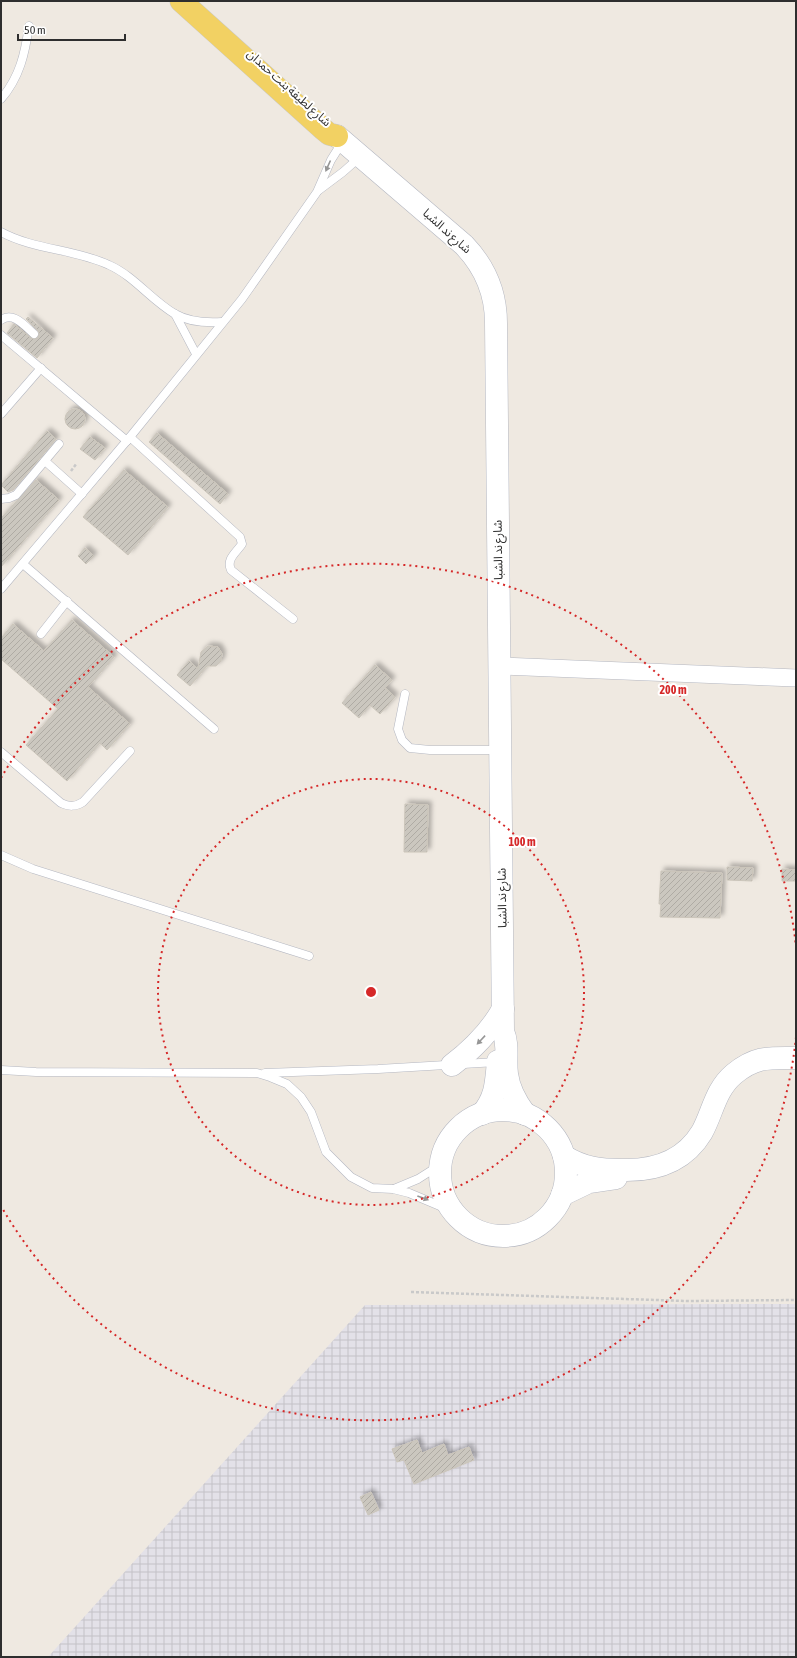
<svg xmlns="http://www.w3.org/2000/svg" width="797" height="1658" viewBox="0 0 797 1658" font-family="'Asap Condensed','Noto Sans Arabic',sans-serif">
	<defs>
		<pattern id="industrial-grid" width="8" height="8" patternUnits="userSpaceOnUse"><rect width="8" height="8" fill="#e3e1e8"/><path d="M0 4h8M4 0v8" fill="none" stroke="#c3c1c7"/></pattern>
		<pattern id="building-hatch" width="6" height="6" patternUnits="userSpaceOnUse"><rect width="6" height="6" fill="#cbc7bf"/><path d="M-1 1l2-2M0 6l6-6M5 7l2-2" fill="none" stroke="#afaba4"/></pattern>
		<filter id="shadow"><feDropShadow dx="3.5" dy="-3.5" stdDeviation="2" flood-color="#0004"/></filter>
	</defs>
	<rect width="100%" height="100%" fill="#efe9e1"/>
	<polygon fill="url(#industrial-grid)" points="796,1304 796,1657 48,1657 365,1305"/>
	<g fill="url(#building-hatch)" stroke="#cbc5ba" filter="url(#shadow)">
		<polygon points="28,317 53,338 37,358 7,333 14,324 31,338 33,339 38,338 39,332 26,319"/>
		<circle cx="75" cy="419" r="10"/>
		<polygon points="47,431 56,439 13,490 8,492 1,485"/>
		<polygon points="157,433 228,494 220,504 149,442"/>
		<polygon points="90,437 105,448 95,460 80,449"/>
		<polygon points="124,470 168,507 128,555 83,517"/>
		<polygon points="36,480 59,500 1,567 1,518"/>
		<polygon points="85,548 94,556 86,564 78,556"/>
		<polygon points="72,620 114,657 88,687 130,724 107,750 100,743 67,781 26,745 58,709 1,659 1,638 13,624 44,651"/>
		<polygon points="208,646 218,647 222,654 221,661 216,666 207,666 190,686 177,675 189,661 198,669 201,652"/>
		<polygon points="375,665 392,680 385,688 395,697 380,714 370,705 359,718 342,703"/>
		<polygon points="405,804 428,805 427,852 404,852"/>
		<polygon points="727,867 753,868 752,881 727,880"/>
		<polygon points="782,869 796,870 795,881 782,881"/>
		<polygon points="661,871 722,873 720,918 660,917 661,904 659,904"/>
		<polygon points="417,1440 422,1453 444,1444 448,1455 469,1447 474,1460 414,1484 404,1460 397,1462 392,1449"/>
		<polygon points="371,1492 379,1510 368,1515 360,1497"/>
	</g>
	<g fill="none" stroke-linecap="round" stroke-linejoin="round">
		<g stroke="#b4b7c1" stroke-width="9">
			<g id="lane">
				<path d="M1 99C20 77 25 53 29 26"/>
				<polyline points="319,190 343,172 360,157"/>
				<path d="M1 232C34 250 75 249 109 265 134 276 151 300 175 314 189 322 206 323 222 322"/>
				<polyline points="175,314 196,354"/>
				<path d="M1 320C13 311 25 326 34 334"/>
				<polyline points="1,335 127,441"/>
				<polyline points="1,414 41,368"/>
				<path d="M130 437 240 537 242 544C236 553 226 559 231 570L293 619"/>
				<polyline points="45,461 82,494"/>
				<polyline points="1,499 9,498 16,495 59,444"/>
				<polyline points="23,564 214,729"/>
				<polyline points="1,589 130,437 242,299 317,192 331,160 343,141"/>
				<polyline points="41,634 67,601"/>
				<polyline points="405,694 398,729 402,740 410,748 430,750 500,750"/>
				<path d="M1 752 61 803C69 807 75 807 83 802L130 751"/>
				<polyline points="1,855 33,869 309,956"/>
				<polyline points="1,1070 36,1072 257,1073 270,1077 287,1084 301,1097 311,1112 326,1152 351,1177 372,1188 393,1189 409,1193 452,1211"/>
				<polyline points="265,1073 378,1069 497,1062"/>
				<polyline points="394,1189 418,1179 440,1165"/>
			</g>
		</g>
		<g stroke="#b4b7c1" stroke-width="18">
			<polyline id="street" points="500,666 796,678"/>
		</g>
		<g stroke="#b4b7c1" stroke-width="23">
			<g id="secondary">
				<path d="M337 136 464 245C485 267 496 293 496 323L503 1031C509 1045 505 1060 507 1074 509 1090 516 1102 525 1114"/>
				<path d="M452 1065C473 1049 490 1032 503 1009"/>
				<circle cx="503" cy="1173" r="63"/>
				<path d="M482 1114C496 1097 496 1083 498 1061"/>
				<path d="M564 1156C583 1168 600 1170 622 1170 654 1171 684 1162 702 1132 713 1112 715 1090 734 1074 756 1056 769 1058 796 1058"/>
				<polyline points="562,1195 589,1182 616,1178"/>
			</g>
		</g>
		<g stroke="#c9c9c9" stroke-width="23">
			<polyline id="primary" points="181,1 323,129 329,134 337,136"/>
		</g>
		<g stroke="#c9c9c9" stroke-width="2.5" stroke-dasharray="3 2" stroke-linecap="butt">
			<polyline points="71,471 77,463"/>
			<polyline points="411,1292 686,1301 796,1300"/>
		</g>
		<use href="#lane" stroke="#fff" stroke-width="8"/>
		<use href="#street" stroke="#fff" stroke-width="17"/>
		<use href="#secondary" stroke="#fff" stroke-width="22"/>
		<use href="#primary" stroke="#f2d163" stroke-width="22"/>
	</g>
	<defs><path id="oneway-solid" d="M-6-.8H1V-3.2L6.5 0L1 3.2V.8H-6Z"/></defs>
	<g fill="#969696">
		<use href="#oneway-solid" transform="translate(328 166) rotate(114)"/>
		<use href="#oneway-solid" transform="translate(481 1040) rotate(133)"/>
		<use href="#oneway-solid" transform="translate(423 1198) rotate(20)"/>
	</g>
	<g fill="none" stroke="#d62828" stroke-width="2" stroke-dasharray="2 4">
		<circle cx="371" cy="992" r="213"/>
		<path d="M796 1037A427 427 0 0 1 1 1206M1 778A427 427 0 0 1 796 947"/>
	</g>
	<g text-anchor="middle" stroke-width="4" stroke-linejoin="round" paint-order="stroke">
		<g font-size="12" fill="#2e2e2e" stroke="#fff">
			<text transform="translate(289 88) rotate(42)" y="4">شارع لطيفة بنت حمدان</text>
			<text transform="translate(447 231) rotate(42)" y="4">شارع ند الشبا</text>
			<text transform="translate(498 550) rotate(-91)" y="4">شارع ند الشبا</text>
			<text transform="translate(502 898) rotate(-91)" y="4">شارع ند الشبا</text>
		</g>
	</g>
	<circle cx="371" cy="992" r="6" fill="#d62828" stroke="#fff" stroke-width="2"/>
	<g font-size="12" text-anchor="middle" font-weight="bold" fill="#d62828" stroke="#fff" stroke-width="4" stroke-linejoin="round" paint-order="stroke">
		<text x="673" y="694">200 m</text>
		<text x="522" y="846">100 m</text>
	</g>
	<rect width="797" height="1658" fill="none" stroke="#2e2e2e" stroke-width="4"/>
	<path d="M18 34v6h107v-6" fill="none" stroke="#2e2e2e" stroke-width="2"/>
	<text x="24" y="34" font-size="12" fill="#2e2e2e" stroke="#ffffff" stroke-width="3" paint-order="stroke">50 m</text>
</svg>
